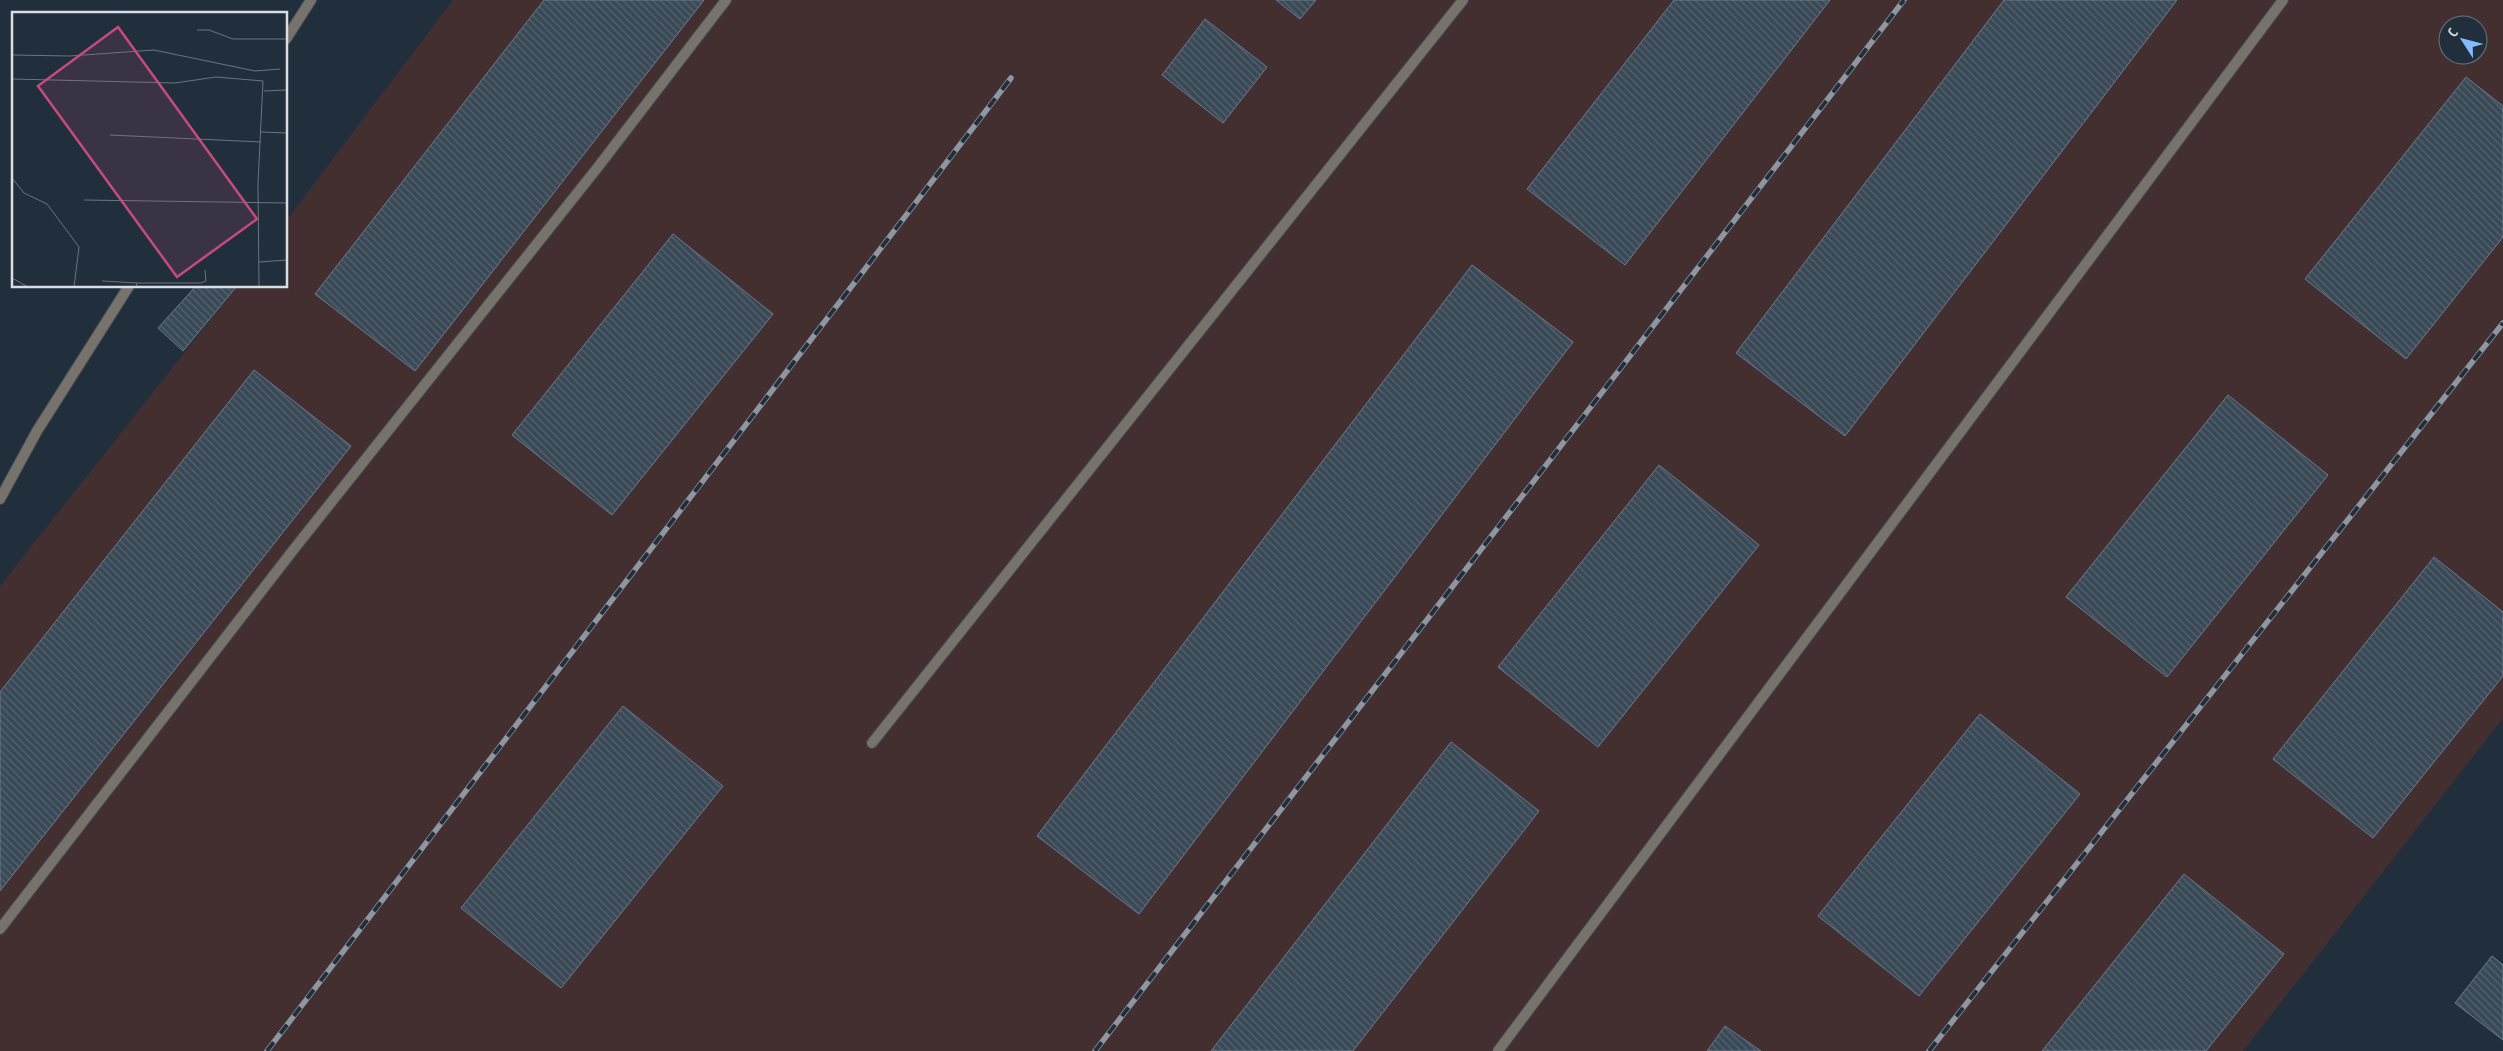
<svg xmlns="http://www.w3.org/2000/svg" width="2503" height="1051" viewBox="0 0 2503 1051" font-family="'PT Sans Narrow',sans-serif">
	<defs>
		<pattern id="building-back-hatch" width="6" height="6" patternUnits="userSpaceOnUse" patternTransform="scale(1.25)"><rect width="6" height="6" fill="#3a4957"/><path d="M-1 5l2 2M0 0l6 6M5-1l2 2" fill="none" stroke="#56636f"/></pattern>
	</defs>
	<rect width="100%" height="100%" fill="#212f3c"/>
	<path fill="#432f2f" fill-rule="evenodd" d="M453 0H2503V718L2243 1051H0V586L237 286H286V221ZM2448 25H2478V55H2448Z"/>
	<g fill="url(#building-back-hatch)" stroke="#6c7c8c">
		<polygon points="544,0 704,0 415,371 315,294"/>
		<polygon points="1276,0 1316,0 1300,19"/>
		<polygon points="1674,0 1830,0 1625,265 1527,189"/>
		<polygon points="2004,0 2177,0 1845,436 1736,353"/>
		<polygon points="1205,19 1267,67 1223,123 1162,75"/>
		<polygon points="2466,77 2503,106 2503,237 2406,359 2305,279"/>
		<polygon points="673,234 773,314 612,515 512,435"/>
		<polygon points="1472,265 1573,342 1139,914 1037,836"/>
		<polygon points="196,286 237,286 183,351 158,328"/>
		<polygon points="254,370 351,446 0,891 0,692"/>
		<polygon points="2228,395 2328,475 2167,677 2066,597"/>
		<polygon points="1659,465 1759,545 1598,747 1498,667"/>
		<polygon points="2434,557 2503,612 2503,676 2373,838 2273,759"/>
		<polygon points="623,706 723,786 561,988 461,908"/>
		<polygon points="1980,714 2080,794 1919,996 1818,916"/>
		<polygon points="1451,742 1539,811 1353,1051 1211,1051"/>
		<polygon points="2184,874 2284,954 2206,1051 2042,1051"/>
		<polygon points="2492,956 2503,965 2503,1040 2455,1003"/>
		<polygon points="1725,1026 1761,1051 1707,1051"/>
	</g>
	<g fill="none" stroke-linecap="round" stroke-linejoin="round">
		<g stroke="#3e4b57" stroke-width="12">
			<g id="service">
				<polyline points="286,39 311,0"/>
				<polyline points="0,499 37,431 129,286"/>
				<polyline points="0,929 294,549 598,167 726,0"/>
			</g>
		</g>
		<g stroke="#3e4b57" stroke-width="12">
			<g id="minor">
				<polyline points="872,743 1463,0"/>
				<polyline points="1498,1051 2283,0"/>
			</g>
		</g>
		<use href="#service" stroke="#77726a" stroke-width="10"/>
		<use href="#minor" stroke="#77726a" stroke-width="10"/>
		<g stroke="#8c97a1" stroke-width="5.5">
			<g id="rail">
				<polyline points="267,1051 1011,78"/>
				<polyline points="1095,1051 1904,0"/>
				<polyline points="1929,1051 2503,323"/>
			</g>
		</g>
		<use href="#rail" stroke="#212f3c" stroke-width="4" stroke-dasharray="11" stroke-linecap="butt"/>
	</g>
	<g transform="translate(12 12)">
		<rect width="275" height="275" fill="#212f3c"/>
		<path fill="none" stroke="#697580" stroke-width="1" d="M185 18H197L221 27H275M0 43 58 44 142 38 243 59 268 57M0 67 163 71 204 65 251 69 246 171 247 275M252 79 275 78M249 120 275 121M98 123 249 130M0 166 12 181 35 192 67 235 62 275M72 188 275 191M247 250 275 248M0 266 16 275M90 269 125 271 124 275M125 271H189L194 269 193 258"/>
		<path fill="#c74a7e" fill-opacity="0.15" stroke="#c74a7e" stroke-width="2.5" d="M106 15 245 207 165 265 26 74Z"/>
		<rect width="275" height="275" fill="none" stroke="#d6dfe7" stroke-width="2.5"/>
	</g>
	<g transform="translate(2463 40) rotate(306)"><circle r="24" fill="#212f3c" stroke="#697580"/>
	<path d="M0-4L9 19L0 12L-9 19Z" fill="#84bcfb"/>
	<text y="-8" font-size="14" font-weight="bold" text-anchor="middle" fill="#d6dfe7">С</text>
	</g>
</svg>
